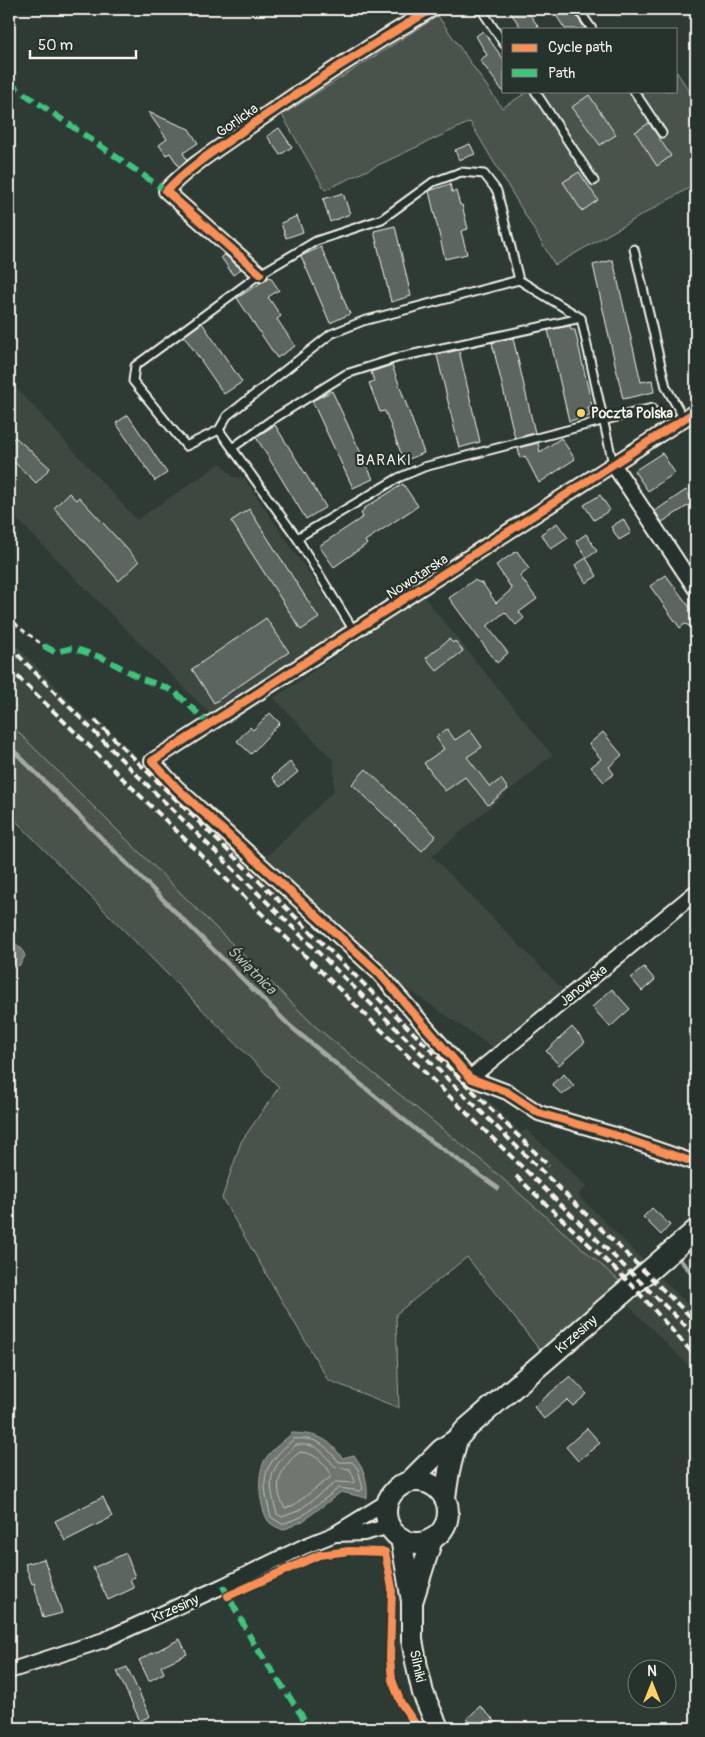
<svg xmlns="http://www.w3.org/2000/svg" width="705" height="1737" viewBox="0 0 705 1737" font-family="Pangolin,sans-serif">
	<rect width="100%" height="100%" fill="#2e3b34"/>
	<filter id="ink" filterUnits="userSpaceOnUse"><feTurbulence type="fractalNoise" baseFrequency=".02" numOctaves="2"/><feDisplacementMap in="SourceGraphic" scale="10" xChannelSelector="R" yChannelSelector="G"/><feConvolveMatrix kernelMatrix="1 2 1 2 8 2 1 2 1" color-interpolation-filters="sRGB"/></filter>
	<g filter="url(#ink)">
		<g fill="#3c4841">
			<polygon points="9,380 137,520 221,463 233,477 244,478 347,629 213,717 9,511"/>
			<polygon points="423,596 552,755 432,856 563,990 494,1048 375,967 262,861 334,791 334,761 274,698"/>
			<polygon points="9,638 90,722 96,717 521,1133 526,1129 587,1187 578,1195 696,1313 696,1373 600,1277 322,1035 9,728"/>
		</g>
		<g fill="#48524c" stroke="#9ea29a">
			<polygon points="438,16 502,108 529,91 676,91 676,71 696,101 696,184 555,265 470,122 325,190 282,115"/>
			<polygon points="9,723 316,1027 487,1165 624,1285 546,1358 467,1257 396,1314 399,1408 328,1380 222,1198 241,1142 279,1087 9,814"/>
		</g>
		<g fill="#6f7770" stroke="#a4a8a0">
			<polygon points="9,938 22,949 25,956 20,965 9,969"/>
			<path d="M292 1433C317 1434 328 1437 342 1458L354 1455C364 1469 368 1480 367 1498L341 1492 303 1521 283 1530C277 1527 270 1525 267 1519 259 1503 256 1473 266 1458 272 1449 284 1441 292 1433Z"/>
		</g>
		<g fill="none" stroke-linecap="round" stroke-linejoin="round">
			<g stroke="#bfc0b8" stroke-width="1">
				<path d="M294 1439C319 1437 324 1445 339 1462H352L358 1469 363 1489 360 1491 339 1488 301 1517 282 1524 271 1517C260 1475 262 1467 294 1439Z"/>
				<path d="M296 1445C322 1443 320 1453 336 1467L350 1469 355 1481 353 1483 336 1482 298 1511 282 1517 277 1514C267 1478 268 1470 296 1445Z"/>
				<path d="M300 1452C316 1453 325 1463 332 1476L294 1505 285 1508C271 1486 281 1466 300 1452Z"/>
			</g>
			<g stroke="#a4a8a0" stroke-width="4.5">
				<polyline points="9,746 290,1026 420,1133 498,1188"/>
				<polyline points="680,1260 696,1277"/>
			</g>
		</g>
		<g fill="#5c655e" stroke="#f4f1e8">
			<polygon points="508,9 526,9 540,29 522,29"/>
			<polygon points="552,9 572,9 585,29 565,29"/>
			<polygon points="483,31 504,60 504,93 480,60 487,55 476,36"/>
			<polygon points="589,95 616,135 600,145 572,107"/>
			<polygon points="148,112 189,129 198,143 183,153 187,160 179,167 170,153 166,155 159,145 167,139"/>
			<polygon points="649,123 671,156 657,166 635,132"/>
			<polygon points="279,128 292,147 280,155 267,136"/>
			<polygon points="470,144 475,154 459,160 455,150"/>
			<polygon points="579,172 598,200 582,211 563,182"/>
			<polygon points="450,184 452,192 456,191 460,205 462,205 468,229 461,231 467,254 445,259 429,191"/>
			<polygon points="343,193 350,214 330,222 323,199"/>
			<polygon points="297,216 303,232 286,238 281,223"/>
			<polygon points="395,226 411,296 391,302 374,231"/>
			<polygon points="321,247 350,314 330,323 301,256"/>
			<polygon points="225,255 241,269 233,275 221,257"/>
			<polygon points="613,260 641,382 652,380 654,392 623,399 593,265"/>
			<polygon points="270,277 279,290 268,297 281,316 277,319 295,346 277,358 237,298"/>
			<polygon points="202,323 242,382 224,394 184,336"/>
			<polygon points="570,326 571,330 575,330 592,406 588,407 590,416 569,421 548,330"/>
			<polygon points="513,338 535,433 515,438 492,343"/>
			<polygon points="459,350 480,442 459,448 437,355"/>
			<polygon points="392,365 424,453 404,461 385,411 380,412 369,383 374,381 371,372"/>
			<polygon points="332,391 373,479 353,488 312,401"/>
			<polygon points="128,415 167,473 155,481 116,423"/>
			<polygon points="275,425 326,507 306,519 256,437"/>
			<polygon points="15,437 50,468 36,483 9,457 9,443"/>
			<polygon points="561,438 575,459 539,483 525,456 520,458 518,448 538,443 540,452"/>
			<polygon points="662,453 675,473 648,491 634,471"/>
			<polygon points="403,484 418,506 365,541 367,544 334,567 319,546 363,517 361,513 364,511 363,509"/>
			<polygon points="686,490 694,502 662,522 655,511"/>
			<polygon points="69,493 76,500 79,497 139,562 119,581 54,508"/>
			<polygon points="600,495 610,510 594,520 584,505"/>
			<polygon points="249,509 319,618 301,630 231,521"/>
			<polygon points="623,519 631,533 619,540 611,527"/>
			<polygon points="557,523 568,538 551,549 541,534"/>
			<polygon points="586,534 597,551 587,558 576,541"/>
			<polygon points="517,551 529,569 520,576 537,599 519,612 524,618 516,625 505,612 487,626 508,653 497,663 449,598 474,580 483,584 496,603 512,589 496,565"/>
			<polygon points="586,558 597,576 586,583 575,565"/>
			<polygon points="666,575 696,616 691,620 692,627 685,624 680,628 650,586"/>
			<polygon points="266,618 289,652 214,703 192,669"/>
			<polygon points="449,639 453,643 455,641 463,651 437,671 426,658"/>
			<polygon points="270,713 280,723 251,754 237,741 250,727 253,730"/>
			<polygon points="447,729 455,740 470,730 482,747 467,757 490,787 501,779 508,789 488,805 465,777 445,791 424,763 444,749 436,737"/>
			<polygon points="603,732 622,755 609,767 614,774 604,782 591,767 601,759 589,744"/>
			<polygon points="290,762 298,772 280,787 272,777"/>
			<polygon points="366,769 436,836 422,851 352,784"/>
			<polygon points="644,967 655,980 642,991 631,978"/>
			<polygon points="612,989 630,1009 610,1027 592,1007"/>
			<polygon points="572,1027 585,1042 559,1065 546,1051"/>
			<polygon points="564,1074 574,1086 562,1095 552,1084"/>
			<polygon points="652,1208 670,1225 661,1235 643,1217"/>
			<polygon points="570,1376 587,1394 573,1406 567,1400 544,1419 534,1407"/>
			<polygon points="587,1428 600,1443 578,1461 566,1447"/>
			<polygon points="103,1497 112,1517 65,1541 55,1521"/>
			<polygon points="126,1553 135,1577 130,1579 134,1588 108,1600 93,1568"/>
			<polygon points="44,1559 62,1613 43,1618 34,1583 32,1584 25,1564"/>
			<polygon points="180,1639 187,1654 161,1666 164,1673 149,1681 139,1660"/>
			<polygon points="127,1667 150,1716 140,1721 117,1671"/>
			<polygon points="480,1706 502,1728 477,1728 467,1719"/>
		</g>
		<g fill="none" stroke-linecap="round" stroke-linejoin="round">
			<g stroke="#f4f1e8" stroke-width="11">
				<g id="lane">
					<polyline points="481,9 504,44"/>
					<polyline points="578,9 592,29"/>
					<polyline points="535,91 594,181"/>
					<polyline points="634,91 662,133"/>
					<polyline points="634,249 666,387 684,419"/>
					<polyline points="219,430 227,416 331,334 363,321 519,280"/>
					<polyline points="232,448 270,421 346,374 400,357 581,318"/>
					<polyline points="297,538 398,478 424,467 652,408"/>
					<polyline points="354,631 297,538 219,430 186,446 133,381 135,366 260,274 316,241 382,219 433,182 461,172 484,174 497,191 519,280 581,318 613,464"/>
				</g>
			</g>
			<g stroke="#f4f1e8" stroke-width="18">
				<g id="street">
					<path d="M260 274 166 191C189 166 219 148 247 128 307 86 369 46 432 9"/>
					<polyline points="696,411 152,761 177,788 378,972 470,1078 507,1092 539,1113 615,1135 696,1163"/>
					<polyline points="613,464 695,588"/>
					<polyline points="470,1078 696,892"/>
					<polyline points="336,1534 364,1533 390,1526"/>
					<polyline points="9,1671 104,1640 223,1586 303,1547 335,1534 387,1502"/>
				</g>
			</g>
			<g stroke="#f4f1e8" stroke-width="24">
				<g id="secondary">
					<circle cx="417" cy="1512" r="31"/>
					<polyline points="410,1481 441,1450 457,1439 466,1429 696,1230"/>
					<polyline points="445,1497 449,1471 457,1439"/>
					<polyline points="401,1538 412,1601 412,1640 417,1667 423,1693 438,1728"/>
					<polyline points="413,1599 432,1539"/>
				</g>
			</g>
			<polyline stroke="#f4f1e8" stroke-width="2.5" stroke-dasharray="5 4" stroke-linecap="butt" points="9,616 19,627 44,646"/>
			<use href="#lane" stroke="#26332d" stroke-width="7"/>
			<use href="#street" stroke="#26332d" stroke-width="14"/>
			<use href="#secondary" stroke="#26332d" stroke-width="20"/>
			<g stroke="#f4f1e8" stroke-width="4" stroke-dasharray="8 4" stroke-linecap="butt">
				<polyline points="9,646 134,772 696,1322"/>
				<polyline points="9,668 696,1336"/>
				<polyline points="95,720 549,1166"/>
				<polyline points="516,1176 632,1285 696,1357"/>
			</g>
			<g stroke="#40c37c" stroke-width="6" stroke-dasharray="12 6" stroke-linecap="butt">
				<polyline points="9,83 166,191"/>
				<polyline points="44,646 55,652 73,648 103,658 142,679 162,686 175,692 209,724"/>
				<polyline points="223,1586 253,1642 310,1728"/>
			</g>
			<g stroke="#26332d" stroke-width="11">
				<g id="cycleway">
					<path d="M260 274 166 191C189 166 219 148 247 128 307 86 369 46 432 9"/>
					<polyline points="696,411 152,761 177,788 378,972 470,1078 507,1092 539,1113 615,1135 696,1163"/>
					<polyline points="228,1596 319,1555 349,1551 385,1552 392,1588 390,1658 392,1680 401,1703 418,1728"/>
				</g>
			</g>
			<use href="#cycleway" stroke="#f78f57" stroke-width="8"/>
		</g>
	</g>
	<circle fill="#ffd166" stroke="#26332d" stroke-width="2" cx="581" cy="413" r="5"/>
	<g text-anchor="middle" stroke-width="4.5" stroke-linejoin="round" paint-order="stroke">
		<g font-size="14" fill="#f4f1e8" stroke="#26332d">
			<text transform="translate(237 120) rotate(-35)" y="5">Gorlicka</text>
			<text transform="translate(417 576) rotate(-33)" y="5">Nowotarska</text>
			<text transform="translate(583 985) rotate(-39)" y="5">Janowska</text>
			<text transform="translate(576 1334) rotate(-41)" y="5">Krzesiny</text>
			<text transform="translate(175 1608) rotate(-24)" y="5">Krzesiny</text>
			<text transform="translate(418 1666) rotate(78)" y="5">Silniki</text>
		</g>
		<g font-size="14" font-weight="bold" fill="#f4f1e8" stroke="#26332d" text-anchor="start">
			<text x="591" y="418">Poczta Polska</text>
		</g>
		<g font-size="15" letter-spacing="1" fill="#f4f1e8" stroke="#26332d">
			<text x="384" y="465">BARAKI</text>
		</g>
		<g font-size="15" font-style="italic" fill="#b8bab2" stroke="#26332d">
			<text transform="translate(252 970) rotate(45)" y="5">Świątnica</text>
		</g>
	</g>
	<rect width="705" height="1737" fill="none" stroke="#26332d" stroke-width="30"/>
	<rect x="15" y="15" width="675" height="1707" fill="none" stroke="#f4f1e8" stroke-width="2" filter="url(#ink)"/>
	<rect x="502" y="28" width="175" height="65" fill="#26332d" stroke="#787f78"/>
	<rect x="512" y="44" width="25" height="8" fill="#f78f57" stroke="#787f78"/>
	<text x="548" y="52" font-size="15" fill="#f4f1e8">Cycle path</text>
	<rect x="512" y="69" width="25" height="8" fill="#40c37c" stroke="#787f78"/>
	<text x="548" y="78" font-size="15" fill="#f4f1e8">Path</text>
	<g transform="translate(652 1684)"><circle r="24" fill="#26332d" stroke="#787f78"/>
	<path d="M0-4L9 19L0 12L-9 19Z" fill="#ffd166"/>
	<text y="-8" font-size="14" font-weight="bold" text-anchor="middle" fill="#f4f1e8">N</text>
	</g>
	<path d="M30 50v8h106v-8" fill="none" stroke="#f4f1e8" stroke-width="2.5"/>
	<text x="38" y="50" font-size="15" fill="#f4f1e8" stroke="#26332d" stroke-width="4" paint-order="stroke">50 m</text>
</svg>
